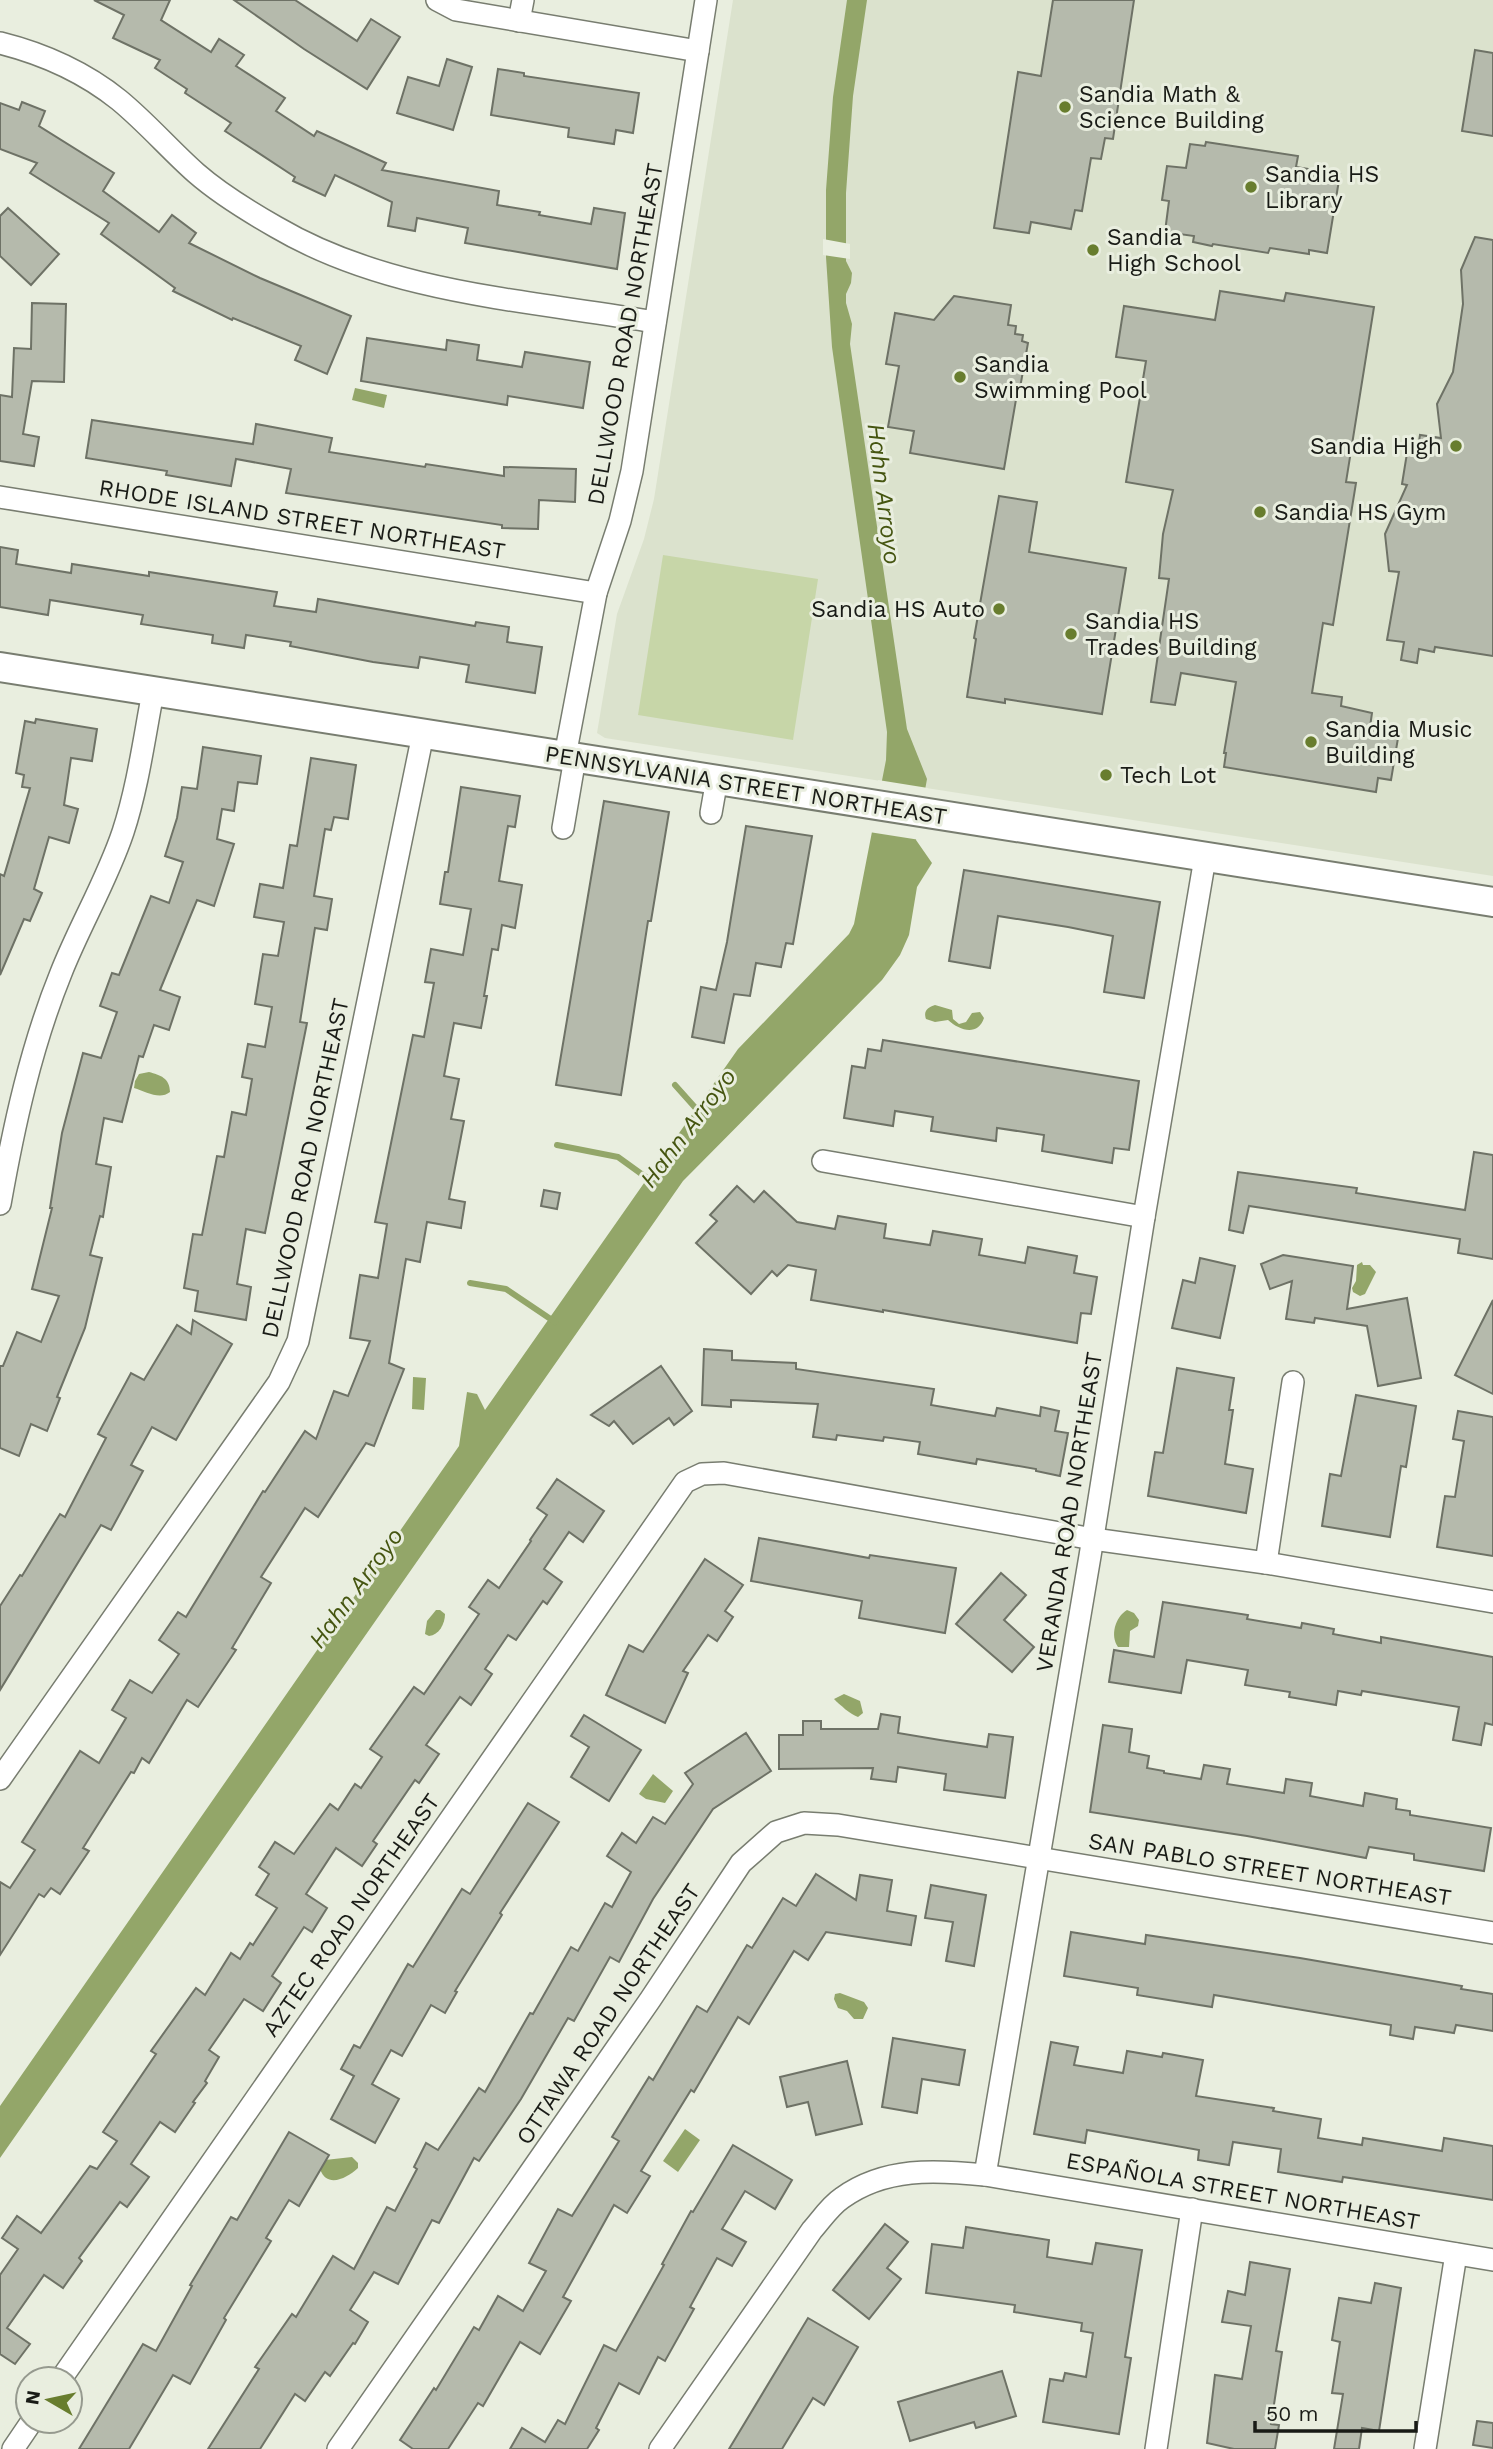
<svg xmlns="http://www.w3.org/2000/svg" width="1493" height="2449" viewBox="0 0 1493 2449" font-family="'Work Sans',sans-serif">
	<rect width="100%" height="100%" fill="#e9eedf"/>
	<polygon fill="#dbe2cd" points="733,0 1493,0 1493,876 605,738 597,733 617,614 644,539 654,499"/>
	<polygon fill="#c7d6a8" points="663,555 818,579 793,740 638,715"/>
	<g fill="#93a669">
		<polygon points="847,0 867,0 853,96 846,193 846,261 852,273 851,283 846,294 846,303 852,324 850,344 907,729 927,779 916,840 932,863 917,887 909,935 900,955 882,980 683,1181 0,2158 0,2106 459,1446 467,1392 477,1394 485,1410 738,1049 849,934 854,924 886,760 887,732 832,347 826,257 826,190 833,97"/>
		<polygon points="355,388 387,395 384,408 352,400"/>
		<path d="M935 1005 952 1010 953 1019 959 1024 966 1022 972 1013 980 1012 984 1018C978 1036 960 1031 948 1020L935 1022 926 1019C923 1011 928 1007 935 1005Z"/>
		<path d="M149 1072C160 1075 170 1078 170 1092 160 1100 146 1092 134 1088L135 1081 139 1074Z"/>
		<polygon points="1362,1262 1363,1265 1370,1265 1376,1272 1365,1294 1360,1296 1353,1292 1352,1288 1356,1281 1357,1265"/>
		<polygon points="413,1377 426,1378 424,1410 412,1409"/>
		<path d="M436 1610H440L445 1614C445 1624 439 1635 429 1636L425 1634 427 1621Z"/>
		<path d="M1127 1610 1134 1613 1139 1620 1138 1626 1130 1631 1129 1647H1118C1110 1636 1115 1617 1127 1610Z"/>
		<path d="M844 1694 860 1701 863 1713 858 1717C851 1715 839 1704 834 1699Z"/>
		<polygon points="653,1774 673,1791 665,1803 646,1799 639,1794"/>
		<polygon points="840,1993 864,2002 868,2008 863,2019 854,2019 847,2011 838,2008 834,1999 835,1994"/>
		<polygon points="685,2129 700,2140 678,2172 663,2161"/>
		<path d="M352 2157 358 2163V2168C347 2178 327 2189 320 2169L325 2160Z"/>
	</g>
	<g fill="#e9eedf">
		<polygon points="823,239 850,244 850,259 823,255"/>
		<polygon points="878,780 928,788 920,840 869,832"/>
	</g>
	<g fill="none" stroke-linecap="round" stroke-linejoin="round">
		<g stroke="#93a669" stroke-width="6">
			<polyline points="675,1085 700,1113"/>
			<polyline points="557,1145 618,1157 654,1183"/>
			<polyline points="470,1283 506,1289 555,1322"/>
		</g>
	</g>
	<g fill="#b5baac" stroke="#6e7266" stroke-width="2">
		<polygon points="94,0 170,0 161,20 211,52 219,39 244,55 236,66 285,98 276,111 314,136 317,131 386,163 382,170 499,191 497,205 540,212 539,215 591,224 594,208 625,213 617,269 465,243 468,228 417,218 415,231 388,226 392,202 335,175 325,196 293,181 295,177 225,131 231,123 185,93 187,89 155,68 160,60 113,38 124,15"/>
		<polygon points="234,0 295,0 357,41 371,19 400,37 367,89 304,49"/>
		<polygon points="1053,0 1134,0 1113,139 1105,138 1101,159 1091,158 1082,211 1075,210 1071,229 1031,222 1029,233 994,228 1018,72 1041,76"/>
		<polygon points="1475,50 1493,53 1493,136 1462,131"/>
		<polygon points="447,59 472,67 453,130 397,113 408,77 439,86"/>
		<polygon points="498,69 524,73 524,76 639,93 633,133 616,130 614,144 568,137 569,128 491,115"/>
		<polygon points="22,102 45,111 39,126 114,173 103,191 159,232 172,215 196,233 189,243 260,278 351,316 327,374 295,360 301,346 233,318 232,320 173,291 175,288 101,234 109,223 30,173 37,163 0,149 0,103 19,110"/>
		<polygon points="1206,142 1298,156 1296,167 1340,174 1327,253 1309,250 1309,254 1270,248 1268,253 1213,244 1212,246 1193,242 1194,236 1165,232 1169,201 1162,200 1167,166 1186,168 1190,144 1205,146"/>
		<polygon points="8,208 59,254 31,285 0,256 0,216"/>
		<polygon points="1475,237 1493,240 1493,656 1435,647 1434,652 1419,649 1417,663 1401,660 1404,642 1387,640 1399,572 1389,571 1385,534 1407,485 1402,484 1407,453 1417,454 1420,435 1441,438 1437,404 1453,372 1463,304 1461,270"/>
		<polygon points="1220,291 1284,301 1286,293 1374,307 1346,482 1356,483 1333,625 1323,623 1312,693 1342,697 1341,706 1372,713 1370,727 1399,732 1391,780 1378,778 1376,792 1224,767 1226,753 1224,753 1236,682 1181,673 1175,705 1151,702 1169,579 1159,578 1163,534 1173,490 1126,482 1146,361 1116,357 1124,306 1215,320"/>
		<polygon points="954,296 1011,305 1008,325 1016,326 1015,334 1023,335 1022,341 1028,343 1020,388 1018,388 1004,469 910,453 914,431 888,427 899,366 886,364 895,313 934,320"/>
		<polygon points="32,303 66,304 64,382 32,381 23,434 39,437 34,466 0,461 0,395 12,397 14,348 31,349"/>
		<polygon points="367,338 446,350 447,340 479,345 477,360 522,367 525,352 590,362 583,408 508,396 507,405 361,381"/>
		<polygon points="92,420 253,444 256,424 332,438 329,452 425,467 426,464 504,476 504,467 576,469 575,502 539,500 538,529 502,528 502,525 286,493 291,469 236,459 231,486 166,475 167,471 86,458"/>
		<polygon points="999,496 1037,502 1029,552 1126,568 1102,714 1005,699 1005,703 967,697 976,639 974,638"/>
		<polygon points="0,547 18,550 16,564 71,573 72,564 149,576 149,572 277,592 274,606 316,612 318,599 475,626 476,622 509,627 507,642 542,647 535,693 466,682 469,665 420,657 418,668 373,662 290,646 291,642 246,635 244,648 212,643 213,635 141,624 143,615 50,600 48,615 0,607"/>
		<polygon points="36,719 97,729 92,761 71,758 64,805 78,809 69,843 49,837 34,889 42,893 30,921 24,919 0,975 0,874 4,876 30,788 22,787 24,775 16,773 25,721 35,723"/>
		<polygon points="203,747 261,756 257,784 238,782 234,811 222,809 217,839 234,844 214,906 197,900 160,990 180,997 169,1030 154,1025 143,1057 139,1056 122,1122 104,1118 96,1164 111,1167 103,1217 100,1216 90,1255 102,1258 85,1328 57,1397 60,1398 47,1431 31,1424 19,1456 0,1448 0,1366 3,1366 17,1332 41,1342 59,1296 32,1289 52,1208 50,1208 62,1133 83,1053 101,1058 117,1012 100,1006 112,973 119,975 151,896 169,903 183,862 165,856 177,818 182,787 197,789"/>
		<polygon points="311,758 356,765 348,819 334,817 331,830 325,829 314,896 332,899 327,930 315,928 300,1022 307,1023 265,1233 246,1229 237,1284 251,1287 246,1320 195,1311 198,1291 184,1288 193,1234 202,1235 217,1156 224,1157 232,1112 246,1115 252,1079 242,1077 248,1044 265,1047 272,1007 255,1004 263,954 278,956 284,922 254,917 260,884 283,888 290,845 297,846"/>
		<polygon points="461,787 520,796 515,827 508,826 499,881 522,885 515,928 502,925 498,950 492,949 484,996 487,996 481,1028 454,1023 444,1076 459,1079 451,1119 464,1121 449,1199 465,1202 461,1228 427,1222 420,1262 406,1259 389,1363 404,1369 374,1446 366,1443 318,1517 305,1508 261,1577 271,1583 232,1648 236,1650 198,1707 187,1700 149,1763 142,1758 134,1773 131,1772 83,1848 89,1851 60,1894 51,1888 44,1897 39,1894 0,1955 0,1882 10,1888 35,1850 22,1842 80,1751 99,1763 126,1718 112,1710 130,1680 152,1693 179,1654 159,1640 178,1612 186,1617 263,1491 265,1492 305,1431 316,1439 334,1391 348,1396 370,1341 350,1338 360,1275 378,1278 387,1224 375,1222 413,1035 424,1037 434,983 425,982 431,949 463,955 471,909 440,904 445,872 448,872"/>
		<polygon points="604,801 669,812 651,921 648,921 621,1095 556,1085"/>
		<polygon points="746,826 812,836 793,944 786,943 781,967 756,963 750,996 734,994 724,1043 692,1037 701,987 716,990 727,942"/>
		<polygon points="964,870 1160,902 1144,998 1104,992 1113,936 1068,927 998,916 990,968 949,961"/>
		<polygon points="883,1040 1139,1081 1129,1150 1114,1148 1112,1163 1042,1151 1044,1135 997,1128 996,1141 931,1131 933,1117 895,1111 893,1126 844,1118 852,1066 865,1068 868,1049 881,1051"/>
		<polygon points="1474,1152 1493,1155 1493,1259 1458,1253 1460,1239 1249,1206 1243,1233 1229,1230 1238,1172 1357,1188 1356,1193 1465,1210"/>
		<polygon points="737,1186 754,1202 764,1191 797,1222 835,1229 838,1216 886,1224 884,1238 930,1245 933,1231 982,1239 979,1255 1025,1263 1028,1247 1077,1256 1074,1273 1097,1277 1091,1314 1081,1313 1077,1343 883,1310 883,1312 811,1300 816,1270 788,1265 777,1276 772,1271 751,1294 696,1243 717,1221 710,1215"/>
		<polygon points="544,1190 560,1193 557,1209 541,1206"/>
		<polygon points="1283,1255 1353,1266 1347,1309 1407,1298 1421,1378 1378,1386 1367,1326 1315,1318 1314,1323 1286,1319 1292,1281 1270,1289 1261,1264"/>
		<polygon points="1200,1258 1235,1266 1220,1338 1172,1328 1183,1280 1195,1283"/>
		<polygon points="1493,1300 1493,1394 1455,1375"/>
		<polygon points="193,1320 232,1344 176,1440 152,1427 131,1465 143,1471 111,1530 101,1525 0,1690 0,1606 20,1575 22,1576 60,1514 65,1517 106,1438 98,1434 131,1373 144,1380 177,1325 191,1334"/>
		<polygon points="704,1349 732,1351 732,1360 796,1363 796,1369 934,1389 931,1405 995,1416 997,1408 1040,1416 1041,1407 1059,1411 1055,1431 1068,1433 1060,1476 1036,1471 1036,1469 977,1459 976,1464 918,1454 920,1442 884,1437 883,1441 837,1435 836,1440 813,1437 818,1404 731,1400 731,1407 702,1405"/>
		<polygon points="661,1366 692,1411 674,1425 669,1418 633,1444 614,1421 609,1426 591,1415"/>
		<polygon points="1177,1368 1234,1378 1229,1410 1233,1410 1225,1464 1253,1469 1246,1513 1148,1496 1155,1452 1163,1453"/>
		<polygon points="1356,1395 1416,1406 1406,1467 1401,1466 1390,1537 1322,1526 1330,1474 1341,1476"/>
		<polygon points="1458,1411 1493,1417 1493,1556 1437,1547 1445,1496 1455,1497 1464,1441 1453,1439"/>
		<polygon points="557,1479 604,1511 583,1542 569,1532 544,1569 562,1582 547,1604 543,1601 516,1640 508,1635 485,1669 492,1674 471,1705 460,1697 426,1745 439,1754 419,1783 415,1780 373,1841 377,1844 362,1866 336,1848 306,1894 327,1908 312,1932 304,1927 272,1976 281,1983 263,2011 244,1999 209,2050 219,2057 205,2081 207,2083 193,2102 195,2103 175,2132 160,2122 131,2164 149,2177 127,2207 120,2202 79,2258 82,2261 63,2288 44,2275 7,2328 30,2344 15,2364 0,2354 0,2275 18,2249 2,2238 17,2216 41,2233 90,2166 97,2169 117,2141 103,2132 156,2054 151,2051 196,1988 205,1995 231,1953 240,1959 250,1943 253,1945 277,1908 256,1895 269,1874 259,1867 275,1842 294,1854 330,1804 338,1810 355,1784 361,1788 382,1757 370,1749 414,1687 424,1694 479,1614 469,1607 488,1580 499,1588 531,1541 530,1540 547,1515 537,1508"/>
		<polygon points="759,1538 869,1558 870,1555 956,1568 945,1633 859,1618 862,1601 751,1581"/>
		<polygon points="705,1559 743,1585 725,1611 733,1617 717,1641 708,1635 683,1671 688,1673 665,1723 606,1695 629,1645 643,1652"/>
		<polygon points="1001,1573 1026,1595 1004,1620 1034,1647 1012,1672 956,1624"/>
		<polygon points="1163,1602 1248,1615 1247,1619 1301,1628 1302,1623 1334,1629 1333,1634 1381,1643 1381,1637 1493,1657 1493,1725 1485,1723 1481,1745 1453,1740 1459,1707 1362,1691 1361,1695 1338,1691 1336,1705 1289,1697 1290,1692 1245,1685 1248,1670 1187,1660 1181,1693 1109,1682 1114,1650 1154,1657"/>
		<polygon points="881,1714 900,1717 898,1733 940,1740 987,1747 989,1734 1013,1737 1005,1798 944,1790 946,1774 898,1767 896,1782 871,1779 873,1768 779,1769 779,1735 803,1735 803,1721 821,1721 821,1729 878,1729"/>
		<polygon points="584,1715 641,1750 609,1801 571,1777 589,1747 571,1736"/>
		<polygon points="1103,1725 1132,1729 1129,1752 1149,1756 1147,1768 1164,1771 1164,1773 1201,1779 1204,1765 1230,1769 1227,1784 1284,1793 1286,1779 1312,1783 1310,1796 1363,1806 1365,1793 1397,1799 1396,1809 1410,1811 1410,1815 1491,1828 1484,1871 1414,1860 1414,1854 1369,1847 1366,1858 1247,1836 1090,1812"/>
		<polygon points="746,1733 771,1771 713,1809 653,1899 619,1962 610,1957 574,2021 568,2018 521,2099 479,2161 474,2158 439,2223 432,2220 398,2284 374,2272 350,2310 368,2322 355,2344 353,2343 330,2376 325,2372 305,2401 295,2394 260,2449 208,2449 259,2369 255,2367 292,2314 296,2317 333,2256 354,2269 387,2207 395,2211 417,2169 414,2167 426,2143 438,2150 479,2088 485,2092 530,2013 533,2014 571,1947 578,1951 605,1903 612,1907 631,1872 607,1856 622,1833 636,1843 653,1817 665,1824 693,1784 685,1773"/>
		<polygon points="528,1803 559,1822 500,1913 502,1915 455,1991 457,1992 445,2013 431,2005 402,2056 391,2050 372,2084 399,2099 375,2143 331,2119 354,2076 341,2069 354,2045 360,2048 408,1964 413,1967 462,1889 470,1894"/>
		<polygon points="816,1874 856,1900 860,1875 892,1880 887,1911 916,1916 911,1945 826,1932 808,1960 794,1951 749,2024 738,2017 694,2092 691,2090 641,2171 650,2176 627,2213 614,2205 563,2297 571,2301 540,2354 520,2342 483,2406 478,2403 448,2449 413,2449 400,2440 434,2388 436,2390 474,2327 479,2330 498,2296 523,2311 546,2271 529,2263 558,2209 572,2216 619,2141 612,2137 649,2077 653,2080 697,2006 707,2012 747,1945 752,1948 783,1898 796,1906"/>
		<polygon points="931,1885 986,1895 974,1966 946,1961 953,1922 925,1918"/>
		<polygon points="1071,1932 1145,1944 1146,1935 1300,1958 1462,1986 1461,1989 1493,1994 1493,2031 1456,2025 1454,2033 1415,2027 1413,2039 1390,2035 1391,2025 1214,1995 1212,2007 1137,1995 1138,1988 1064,1976"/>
		<polygon points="893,2038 965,2050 959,2085 922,2079 917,2113 882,2107"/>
		<polygon points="1051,2042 1078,2047 1074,2065 1123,2073 1127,2051 1162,2057 1163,2053 1203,2060 1196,2096 1274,2108 1273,2111 1321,2119 1318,2138 1362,2145 1363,2138 1442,2151 1444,2138 1493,2146 1493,2200 1343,2177 1342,2182 1278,2172 1281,2149 1233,2142 1229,2165 1198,2160 1199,2150 1087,2130 1085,2143 1034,2134"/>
		<polygon points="847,2061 862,2124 816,2135 808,2102 787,2107 780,2077"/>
		<polygon points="289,2132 329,2155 299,2206 289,2200 266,2238 271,2241 224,2318 226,2320 190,2384 173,2375 129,2449 79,2449 143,2344 156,2351 192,2286 190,2285 231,2217 237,2220"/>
		<polygon points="733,2145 792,2180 775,2209 745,2191 722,2229 746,2242 732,2266 717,2258 690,2307 694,2309 665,2361 658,2357 639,2394 619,2383 596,2428 599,2430 587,2449 510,2449 522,2428 545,2442 558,2420 565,2424 604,2345 616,2351 664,2265 662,2264 691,2211 693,2212"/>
		<polygon points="885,2224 908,2242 887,2268 901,2279 869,2319 833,2290"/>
		<polygon points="966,2227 1049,2240 1047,2257 1092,2264 1096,2243 1142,2250 1125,2357 1131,2358 1119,2434 1043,2422 1050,2379 1063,2381 1065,2373 1086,2377 1093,2333 1081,2331 1082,2323 1014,2312 1015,2305 926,2293 932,2244 963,2248"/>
		<polygon points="1250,2262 1290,2269 1276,2351 1282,2352 1271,2424 1279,2425 1275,2449 1234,2449 1207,2443 1215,2375 1242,2379 1251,2326 1222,2322 1228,2291 1245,2295"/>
		<polygon points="1375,2283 1401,2288 1379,2431 1362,2428 1359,2449 1334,2449 1343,2394 1332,2393 1340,2342 1332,2340 1339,2298 1371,2303"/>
		<polygon points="808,2318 858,2347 824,2405 813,2398 782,2449 729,2449"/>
		<polygon points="1002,2371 1016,2416 976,2428 974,2422 910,2441 898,2402"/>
		<polygon points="1477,2421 1493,2423 1493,2448 1473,2445"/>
	</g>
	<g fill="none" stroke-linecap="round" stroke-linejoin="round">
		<g stroke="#787d70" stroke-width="24">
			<g id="street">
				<polyline points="437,0 456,10 698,51"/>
				<polyline points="519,21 523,0"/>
				<path d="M0 43C44 54 84 72 119 100 147 123 170 150 196 173 220 194 248 211 276 227 390 294 528 300 655 322"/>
				<polyline points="0,497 596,593"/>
				<polyline points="565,756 596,593 620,521 632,471 706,0"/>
				<polyline points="711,813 717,779"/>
				<polyline points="563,828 575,758"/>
				<polyline points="823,1161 1144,1217"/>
				<path d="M0 1204C14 1125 31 1047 61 973 80 925 107 880 123 832 138 786 144 739 153 692"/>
				<polyline points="1266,1563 1293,1382"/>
				<polyline points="0,1779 279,1382 298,1341 423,734"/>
				<polyline points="985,2175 1090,1556 1144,1217 1205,858"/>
				<polyline points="61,2379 685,1482 702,1474 724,1473 1093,1539 1266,1563 1493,1602"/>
				<polyline points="13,2449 32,2421"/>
				<polyline points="338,2449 650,2000 741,1863 776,1832 804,1823 838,1825 1493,1933"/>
				<path d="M660 2449 812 2230C821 2220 830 2206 842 2198 885 2167 935 2170 985 2175L1493 2260"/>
				<polyline points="1156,2449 1192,2209"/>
				<polyline points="1425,2449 1456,2254"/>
			</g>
		</g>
		<g stroke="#787d70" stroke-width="32">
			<polyline id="secondary" points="0,667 1493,902"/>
		</g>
		<use href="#street" stroke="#fff" stroke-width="21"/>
		<use href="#secondary" stroke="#fff" stroke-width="28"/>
	</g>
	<g fill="#687d2e" stroke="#e9eedf" stroke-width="2.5">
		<circle cx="1065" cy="107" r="7"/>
		<circle cx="1251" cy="187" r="7"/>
		<circle cx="1093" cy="250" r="7"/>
		<circle cx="960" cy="377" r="7"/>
		<circle cx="1456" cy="446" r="7"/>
		<circle cx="1260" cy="512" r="7"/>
		<circle cx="999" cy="609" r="7"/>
		<circle cx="1071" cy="634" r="7"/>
		<circle cx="1311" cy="742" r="7"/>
		<circle cx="1106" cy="775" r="7"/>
	</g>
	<g text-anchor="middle" stroke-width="6" stroke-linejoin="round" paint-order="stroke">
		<g font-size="23" fill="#191b16" stroke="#e9eedf" text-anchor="start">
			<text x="1079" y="102">Sandia Math &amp;<tspan x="1079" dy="26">Science Building</tspan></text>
			<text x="1265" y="182">Sandia HS<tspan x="1265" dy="26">Library</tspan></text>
			<text x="1107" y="245">Sandia<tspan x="1107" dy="26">High School</tspan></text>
			<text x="974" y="372">Sandia<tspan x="974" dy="26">Swimming Pool</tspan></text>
			<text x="1442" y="454" text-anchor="end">Sandia High</text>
			<text x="1274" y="520">Sandia HS Gym</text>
			<text x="985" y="617" text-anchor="end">Sandia HS Auto</text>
			<text x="1085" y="629">Sandia HS<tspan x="1085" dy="26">Trades Building</tspan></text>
			<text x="1325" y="737">Sandia Music<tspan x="1325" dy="26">Building</tspan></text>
			<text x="1120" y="783">Tech Lot</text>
		</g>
		<g font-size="23" fill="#191b16" stroke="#e9eedf">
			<text transform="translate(625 334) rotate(-80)" y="8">DELLWOOD ROAD NORTHEAST</text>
			<text transform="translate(302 519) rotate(9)" y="8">RHODE ISLAND STREET NORTHEAST</text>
			<text transform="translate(746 785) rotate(9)" y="8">PENNSYLVANIA STREET NORTHEAST</text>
			<text transform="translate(305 1168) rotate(-78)" y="8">DELLWOOD ROAD NORTHEAST</text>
			<text transform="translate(1069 1512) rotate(-81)" y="8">VERANDA ROAD NORTHEAST</text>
			<text transform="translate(1270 1869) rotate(9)" y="8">SAN PABLO STREET NORTHEAST</text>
			<text transform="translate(351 1915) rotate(-55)" y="8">AZTEC ROAD NORTHEAST</text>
			<text transform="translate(608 2014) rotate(-56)" y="8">OTTAWA ROAD NORTHEAST</text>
			<text transform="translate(1243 2191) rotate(10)" y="8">ESPAÑOLA STREET NORTHEAST</text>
		</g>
		<g font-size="24" font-style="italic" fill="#455510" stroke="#e9eedf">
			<text transform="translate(884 494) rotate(83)" y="8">Hahn Arroyo</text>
			<text transform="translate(688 1128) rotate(-53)" y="8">Hahn Arroyo</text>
			<text transform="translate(356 1588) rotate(-54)" y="8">Hahn Arroyo</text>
		</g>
	</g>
	<g transform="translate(49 2400) rotate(279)"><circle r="33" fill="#e9eedf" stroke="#969a8f" stroke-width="2"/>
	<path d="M0-5L12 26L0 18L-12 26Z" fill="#687d2e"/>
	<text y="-10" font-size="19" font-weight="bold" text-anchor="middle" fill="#191b16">N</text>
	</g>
	<path d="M1255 2421v10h161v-10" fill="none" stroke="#191b16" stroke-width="3.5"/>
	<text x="1266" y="2421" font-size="21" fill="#191b16" stroke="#e9eedf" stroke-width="5" paint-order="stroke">50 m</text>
</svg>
